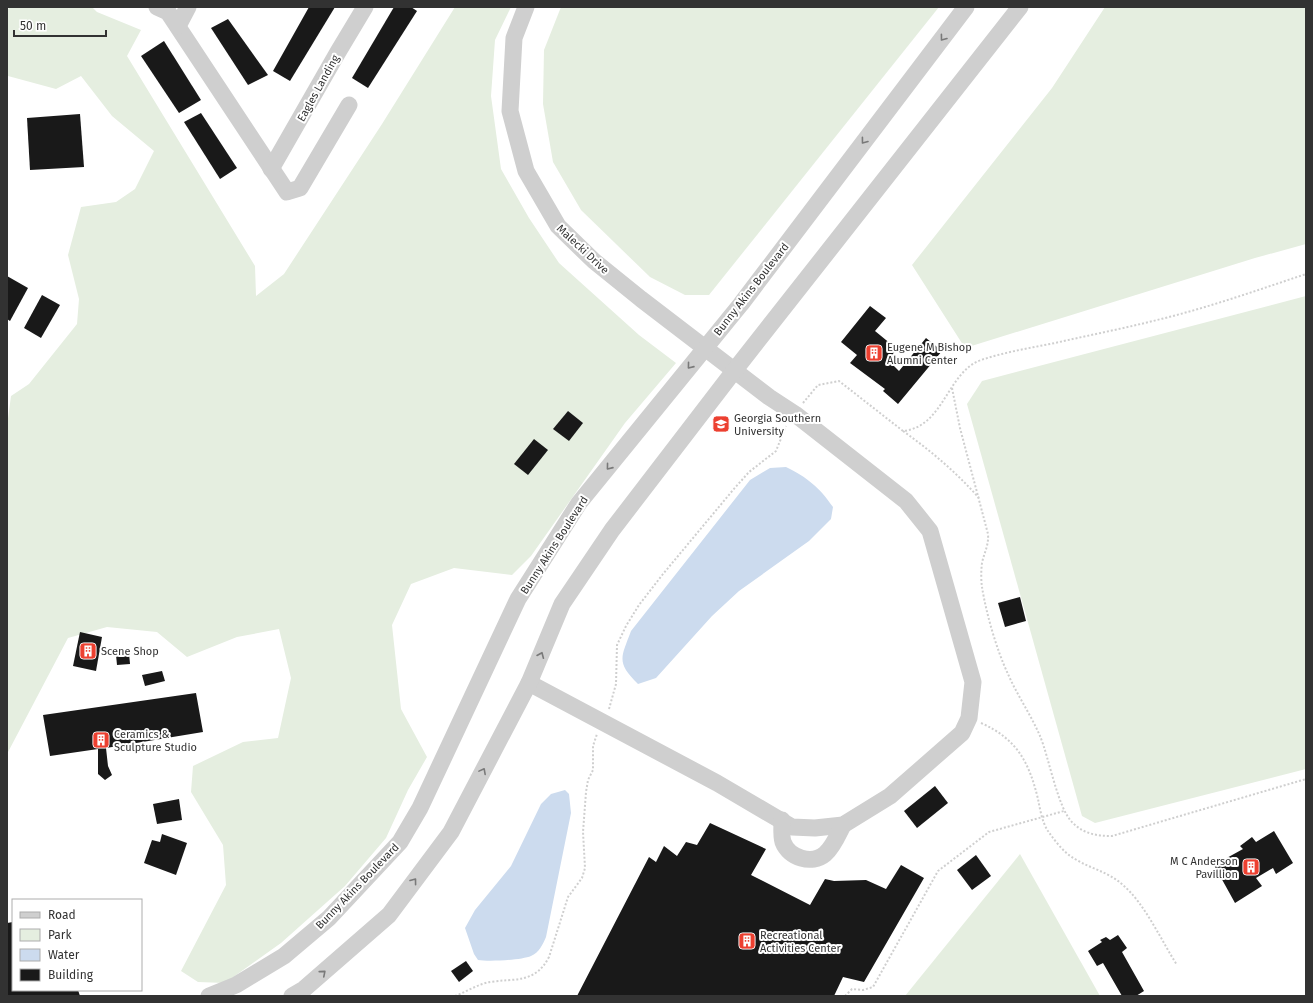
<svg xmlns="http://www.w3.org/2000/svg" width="1313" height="1003" viewBox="0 0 1313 1003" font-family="'Fira Sans',sans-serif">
	<rect width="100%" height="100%" fill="#fff"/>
	<g fill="#e5eee0">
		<polygon points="10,7 92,7 97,12 141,30 127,56 255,266 256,296 284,274 382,124 455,7 511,7 495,40 491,96 501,169 529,218 559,263 639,335 676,363 625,423 531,556 512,575 454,568 411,584 392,625 401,709 427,757 408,790 386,838 345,886 281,943 225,983 198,982 181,971 226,885 223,845 191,792 193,766 243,742 278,738 291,678 279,629 237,637 187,657 157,632 107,627 68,638 7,754 7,426 11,396 29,384 77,324 79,299 68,255 81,207 116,202 135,189 154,151 112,116 81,76 56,89 8,76 7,10"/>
		<polygon points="561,7 939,7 709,295 685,295 650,277 581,210 553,162 543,104 544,50"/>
		<polygon points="1105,7 1306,7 1306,244 1255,258 965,348 912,265 1052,88"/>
		<polygon points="1306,296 1306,769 1095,823 1082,816 967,404 982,381"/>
		<polygon points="1020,854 1100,996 905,996"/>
	</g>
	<g fill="#ccdbee">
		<path d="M786 467C808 478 819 487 833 507L831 519 809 541 739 591 712 616 656 678 638 684C616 662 621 658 631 631L750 480 770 468Z"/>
		<path d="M565 790 569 794 571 813 546 937C543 944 539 953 531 956 522 960 489 962 478 960L474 954 465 928 475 910 511 866 541 804 551 794Z"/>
	</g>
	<g fill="#191919">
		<polygon points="309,7 335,7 290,81 273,71"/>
		<polygon points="394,7 411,7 417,11 368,88 352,78"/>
		<polygon points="228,19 268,75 248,85 211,28"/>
		<polygon points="164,41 201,100 179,113 141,56"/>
		<polygon points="201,113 237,168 220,179 184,122"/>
		<polygon points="80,114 84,167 30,170 27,118"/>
		<polygon points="7,276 28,288 10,321 7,319"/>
		<polygon points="42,295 60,305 41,338 24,328"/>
		<polygon points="870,306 886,318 875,331 897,349 888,360 899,371 926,338 942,351 898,404 883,391 885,389 850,363 857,355 841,342"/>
		<polygon points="568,411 583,423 569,441 553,429"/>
		<polygon points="534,439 548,450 528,475 514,464"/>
		<polygon points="1020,597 1026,621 1005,627 998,603"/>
		<polygon points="80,632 102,637 96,671 73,666"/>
		<polygon points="129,653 130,664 117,665 116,655"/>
		<polygon points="162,671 165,681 145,686 142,675"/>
		<polygon points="196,693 203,732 106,748 108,766 112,775 105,780 98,774 98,749 50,756 43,715"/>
		<polygon points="935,786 948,803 917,828 904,811"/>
		<polygon points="179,799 182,820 157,824 153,804"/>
		<polygon points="710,823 766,849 751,875 810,905 825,879 834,881 866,880 886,889 901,865 924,878 864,982 843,977 834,996 577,996 649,857 656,862 664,846 677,856 686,842 697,845"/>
		<polygon points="1274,831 1293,863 1276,874 1273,868 1256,878 1262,886 1235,903 1214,865 1243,849 1240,846 1252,837 1256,842"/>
		<polygon points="162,834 187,843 176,875 144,863 152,840 160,842"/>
		<polygon points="976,855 991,876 972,890 957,870"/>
		<polygon points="13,922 13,990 78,990 80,996 7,996 7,923"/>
		<polygon points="1118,935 1127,948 1122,952 1144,991 1136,996 1122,996 1103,963 1097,966 1088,951 1102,942 1100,940 1106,937 1110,940"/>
		<polygon points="466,961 473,971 459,982 451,971"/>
	</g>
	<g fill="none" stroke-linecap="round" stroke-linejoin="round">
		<g stroke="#cfcfcf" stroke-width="2" stroke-dasharray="2 2" stroke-linecap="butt">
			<path d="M952 388 960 428 988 534C989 545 984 553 982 563 981 571 981 580 982 587 986 613 997 651 1008 674 1017 695 1031 715 1040 736 1049 757 1058 810 1073 823 1084 834 1097 836 1112 836L1306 779"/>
			<path d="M803 403 818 385 839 381 903 431C944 427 947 372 981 360 1005 352 1030 348 1055 343 1090 335 1126 328 1161 319 1210 307 1258 290 1306 274"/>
			<path d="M903 431C931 451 956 472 979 498"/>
			<polyline points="609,709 616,684 617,645 626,626 639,605 663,574 733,490 749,472 776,451 786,426"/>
			<path d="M981 723C1017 739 1029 762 1038 799 1040 809 1042 822 1048 831 1055 841 1064 853 1075 859 1091 869 1107 871 1123 885 1145 904 1161 940 1177 965"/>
			<path d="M455 996C466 992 478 984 490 982 515 978 535 984 549 957L568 897 582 878 585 868 583 832 586 792 588 780 593 770V746L597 734"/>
			<polyline points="845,996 852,989 863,990 873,987 938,871 989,832 1064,811"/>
		</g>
		<g stroke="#cfcfcf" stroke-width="17">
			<polyline points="157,7 168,12 287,192 300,188 349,105"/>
			<polyline points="526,7 514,38 510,111 526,171 558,226 594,261 641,299 769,397 795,414 906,501 930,531 973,682 969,718 962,733 890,796 843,825 815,828 792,827 717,783 529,683"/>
			<polyline points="178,26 188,7"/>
			<polyline points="271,169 338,52 365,7"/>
			<path d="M782 820C782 827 781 836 783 842 789 858 812 865 825 854 833 847 838 835 843 825"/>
			<polyline points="209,996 236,985 284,956 329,918 400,842 420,808 518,599 579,503 741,304 966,7"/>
			<polyline points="292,996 304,989 389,915 451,832 529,683 562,604 612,530 734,371 1020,7"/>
		</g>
	</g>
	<defs><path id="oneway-chevron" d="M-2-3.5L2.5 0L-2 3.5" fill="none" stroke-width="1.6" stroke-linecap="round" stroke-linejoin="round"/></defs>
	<g stroke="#797979">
		<use href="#oneway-chevron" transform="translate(943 38) rotate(127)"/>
		<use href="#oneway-chevron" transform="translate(864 141) rotate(127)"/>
		<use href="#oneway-chevron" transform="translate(690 366) rotate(129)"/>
		<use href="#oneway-chevron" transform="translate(609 467) rotate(129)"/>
		<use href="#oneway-chevron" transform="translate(541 655) rotate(-67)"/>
		<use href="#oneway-chevron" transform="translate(483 771) rotate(-62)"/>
		<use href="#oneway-chevron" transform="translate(414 881) rotate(-53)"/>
		<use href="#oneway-chevron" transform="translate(323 973) rotate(-41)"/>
	</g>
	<defs>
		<g id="building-square" transform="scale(0.9)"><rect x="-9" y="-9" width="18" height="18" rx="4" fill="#ec4030" stroke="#fff"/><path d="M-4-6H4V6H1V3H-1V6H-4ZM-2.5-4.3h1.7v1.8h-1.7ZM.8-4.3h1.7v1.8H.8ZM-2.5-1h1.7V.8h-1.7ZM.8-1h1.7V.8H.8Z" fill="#fff"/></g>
		<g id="university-square" transform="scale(0.9)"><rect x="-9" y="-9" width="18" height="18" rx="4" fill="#ec4030" stroke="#fff"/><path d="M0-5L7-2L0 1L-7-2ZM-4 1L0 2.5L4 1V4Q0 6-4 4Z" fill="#fff"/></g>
	</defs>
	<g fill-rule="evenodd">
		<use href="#building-square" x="874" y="353"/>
		<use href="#university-square" x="721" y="424"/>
		<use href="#building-square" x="88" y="651"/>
		<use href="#building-square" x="101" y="740"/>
		<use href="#building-square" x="1251" y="867"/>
		<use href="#building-square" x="747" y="941"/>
	</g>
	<g text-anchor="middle" stroke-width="4" stroke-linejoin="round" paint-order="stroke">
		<g font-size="11" fill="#323232" stroke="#fff">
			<text transform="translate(318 88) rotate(-61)" y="4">Eagles Landing</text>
			<text transform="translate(583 249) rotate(43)" y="4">Malecki Drive</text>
			<text transform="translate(751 289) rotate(-52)" y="4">Bunny Akins Boulevard</text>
			<text transform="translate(554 545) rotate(-57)" y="4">Bunny Akins Boulevard</text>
			<text transform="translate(357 886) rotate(-46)" y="4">Bunny Akins Boulevard</text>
		</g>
		<g font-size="11" fill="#323232" stroke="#fff" text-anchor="start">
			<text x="887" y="351">Eugene M Bishop<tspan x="887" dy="13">Alumni Center</tspan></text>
			<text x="734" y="422">Georgia Southern<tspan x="734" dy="13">University</tspan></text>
			<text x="101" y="655">Scene Shop</text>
			<text x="114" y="738">Ceramics &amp;<tspan x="114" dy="13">Sculpture Studio</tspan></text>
			<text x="1238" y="865" text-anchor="end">M C Anderson<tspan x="1238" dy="13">Pavillion</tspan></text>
			<text x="760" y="939">Recreational<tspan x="760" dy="13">Activities Center</tspan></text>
		</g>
	</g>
	<rect width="1313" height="1003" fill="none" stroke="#323232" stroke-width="16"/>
	<rect x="12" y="899" width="130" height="92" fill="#ffffff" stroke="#adadad"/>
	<rect x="20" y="912" width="20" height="6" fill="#cfcfcf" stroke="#adadad"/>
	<text x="48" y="919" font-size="12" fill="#323232">Road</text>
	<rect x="20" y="929" width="20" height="12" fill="#e5eee0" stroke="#adadad"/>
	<text x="48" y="939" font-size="12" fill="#323232">Park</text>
	<rect x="20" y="949" width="20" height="12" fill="#ccdbee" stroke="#adadad"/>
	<text x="48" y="959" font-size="12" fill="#323232">Water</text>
	<rect x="20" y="969" width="20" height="12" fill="#191919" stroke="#adadad"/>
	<text x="48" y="979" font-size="12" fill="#323232">Building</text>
	<path d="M14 30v6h92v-6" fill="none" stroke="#323232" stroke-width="2"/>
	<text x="20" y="30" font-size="12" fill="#323232" stroke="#ffffff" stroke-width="3" paint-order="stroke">50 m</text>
</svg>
